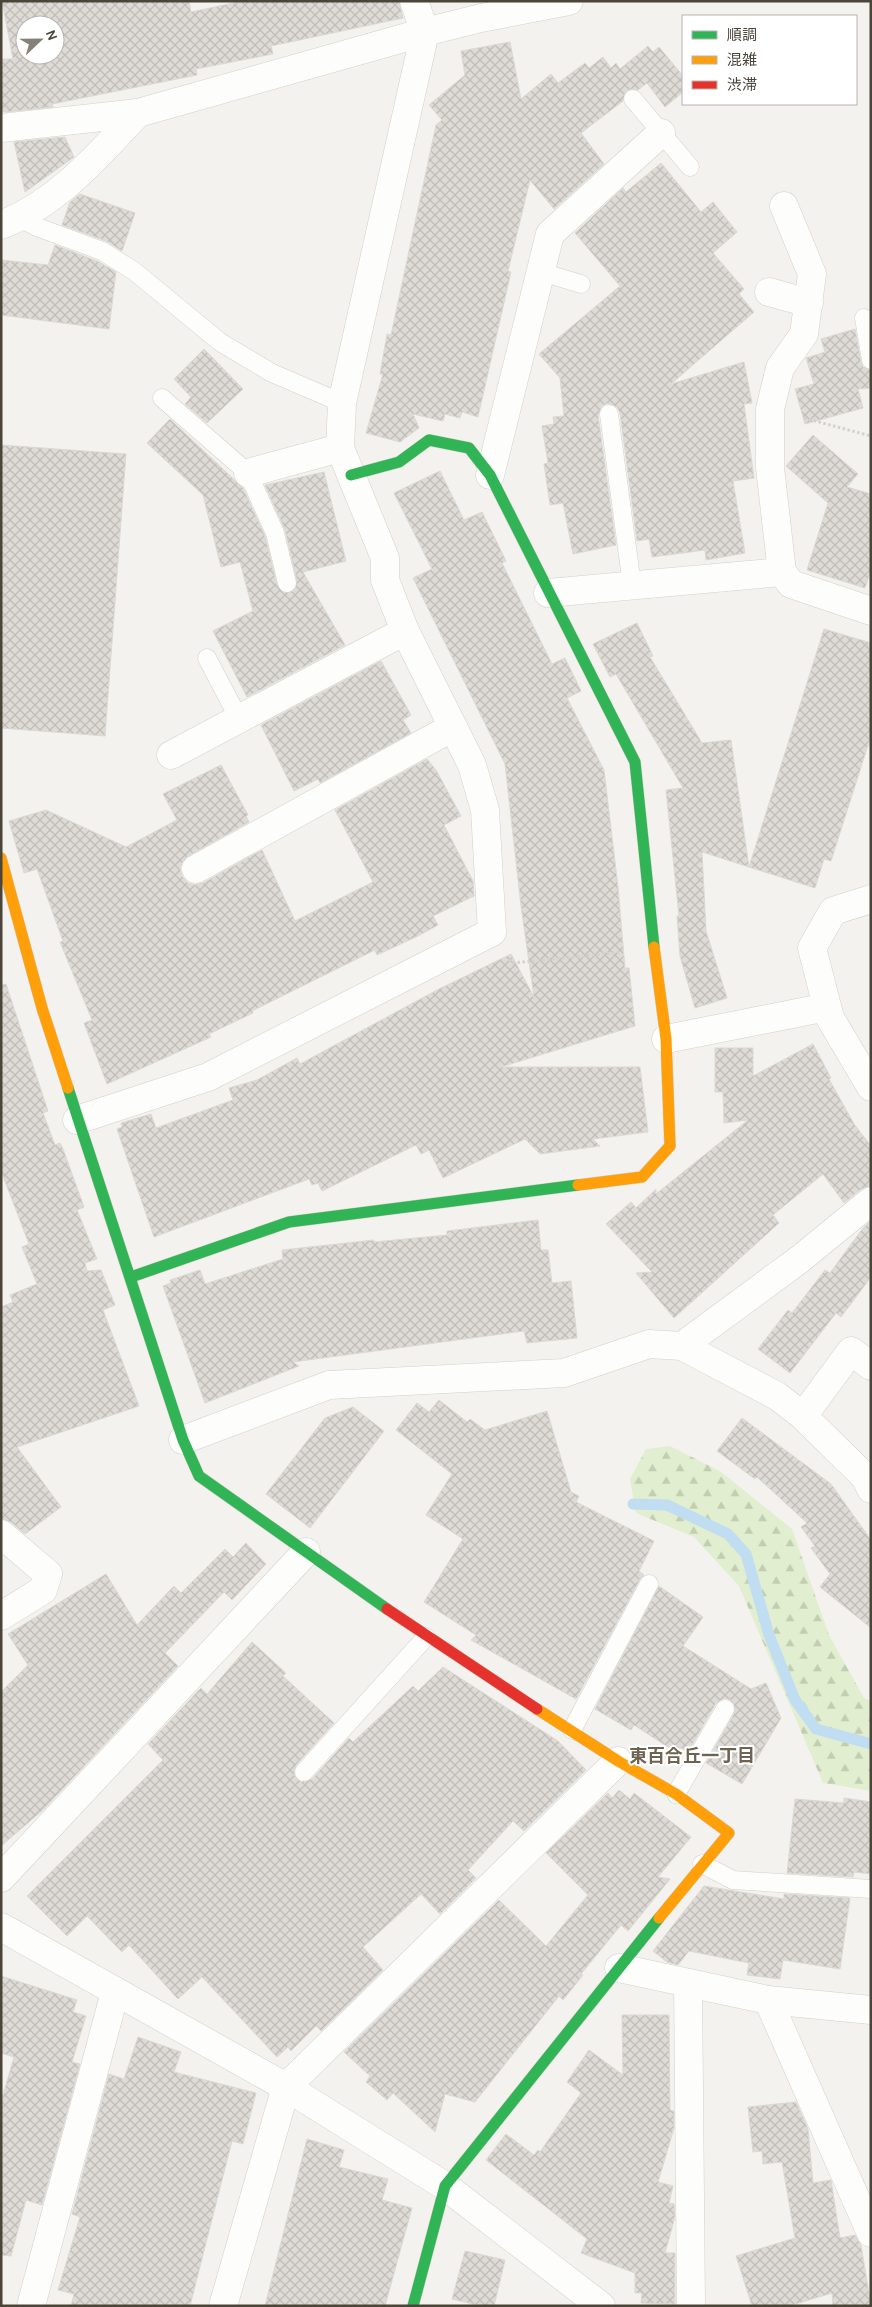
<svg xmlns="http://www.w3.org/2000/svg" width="872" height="2307" viewBox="0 0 872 2307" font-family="Karla,'Noto Sans JP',sans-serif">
	<defs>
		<pattern id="forest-firs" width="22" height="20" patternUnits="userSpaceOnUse" patternTransform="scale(1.25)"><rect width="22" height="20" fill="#e1eecf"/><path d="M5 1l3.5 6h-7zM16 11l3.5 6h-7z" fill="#c3cdb2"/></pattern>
		<pattern id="building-cross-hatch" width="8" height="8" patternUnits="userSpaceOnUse" patternTransform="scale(1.25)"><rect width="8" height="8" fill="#dedbd6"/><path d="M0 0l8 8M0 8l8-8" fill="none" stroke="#c0bdb8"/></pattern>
	</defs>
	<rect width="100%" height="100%" fill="#f4f2ee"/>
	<polygon fill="url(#forest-firs)" points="670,1446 720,1471 792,1529 829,1635 864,1698 871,1701 871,1791 823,1783 739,1586 694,1537 636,1513 630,1479 646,1449"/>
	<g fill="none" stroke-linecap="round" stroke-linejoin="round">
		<polyline stroke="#c0ddf1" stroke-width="11" points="633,1504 667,1505 728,1534 746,1554 769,1635 795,1700 816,1729 871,1744"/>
	</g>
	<g fill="url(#building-cross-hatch)" stroke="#dcd9d4" fill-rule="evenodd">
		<path d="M2 1H189L191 12 243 1H399L403 18 271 46 273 54 196 69 197 75 52 104 53 107 6 112 1 111V59H13ZM25 25H55V55H25Z"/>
		<polygon points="510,42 521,99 551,74 558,83 585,63 589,68 603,57 611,68 616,63 620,69 648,46 653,52 659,47 683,76 683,92 665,107 647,83 638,90 632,89 626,91 623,101 581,133 604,164 554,209 530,180 508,271 511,272 478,417 462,412 460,418 445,414 443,421 413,414 419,428 400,442 366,433 383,374 380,374 387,334 391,335 436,125 442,120 429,105 465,75 461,51"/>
		<polygon points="65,137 74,157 25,192 14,142"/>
		<polygon points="661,163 701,212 713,202 737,232 713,253 744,289 739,294 754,312 671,384 744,362 752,403 744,404 754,478 733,481 745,553 706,560 705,550 652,557 649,539 637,541 620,413 617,407 608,403 602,406 598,415 616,545 573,554 563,503 550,505 544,464 548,463 542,426 554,424 553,417 564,416 560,378 539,354 620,286 575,233 623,188 626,192"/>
		<polygon points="80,194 135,213 122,251 106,241 62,225 70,202"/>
		<polygon points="55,245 97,261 116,272 109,329 1,315 1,260 48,265"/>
		<polygon points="855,329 861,362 863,367 871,370 871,388 858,389 863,408 805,424 795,389 814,384 806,358 825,352 821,339"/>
		<polygon points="204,349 243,389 207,423 185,404 191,397 174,379"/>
		<polygon points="170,419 243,488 265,536 277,585 284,593 294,591 297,581 285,530 265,485 324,472 346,561 303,572 345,645 247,697 213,631 253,611 240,562 221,567 203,495 147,443"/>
		<polygon points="813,435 858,474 847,487 871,494 871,570 865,588 807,570 828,503 786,466"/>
		<polygon points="1,445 126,454 105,736 1,728"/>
		<polygon points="440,471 464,520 482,512 506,561 502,563 552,664 565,658 581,691 567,698 604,770 618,887 625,968 629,968 635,1026 501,1067 640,1067 648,1132 593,1139 600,1146 540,1154 525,1139 443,1178 429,1150 421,1154 416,1145 322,1191 318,1183 312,1185 309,1179 154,1237 117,1129 122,1127 121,1123 151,1114 156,1128 233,1100 229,1088 257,1080 297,1058 300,1064 437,990 511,954 534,997 521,906 505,764 413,578 432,569 394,493"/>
		<polygon points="637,623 653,656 650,657 702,743 731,740 749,867 702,852 706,931 727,998 695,1008 680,956 677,916 679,916 666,790 683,788 616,674 610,677 593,644"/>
		<polygon points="824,629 871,643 871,736 831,861 824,859 815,888 749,867"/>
		<polygon points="381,661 411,715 403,720 411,733 320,783 318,779 294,791 261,725"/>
		<polygon points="427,759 436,770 461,816 444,825 473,881 474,896 433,916 438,925 418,936 377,955 375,950 252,1011 253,1013 209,1034 211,1037 107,1084 84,1023 92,1020 60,942 63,941 37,869 24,873 9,821 46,810 126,847 177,820 163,794 221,765 248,815 246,816 249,822 188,856 183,861 180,868 182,876 188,883 195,885 203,883 262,850 295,921 373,882 335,810"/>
		<polygon points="6,984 48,1111 43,1113 55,1145 60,1143 63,1149 84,1207 77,1210 97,1259 85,1263 87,1271 101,1270 115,1305 103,1310 139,1406 17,1447 61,1507 25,1534 11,1522 1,1519 1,1307 13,1302 10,1295 37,1284 22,1247 29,1244 1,1171 1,985"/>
		<polygon points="813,1044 831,1078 829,1079 854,1124 871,1146 871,1186 861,1189 844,1203 823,1174 773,1215 779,1223 674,1318 636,1273 652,1272 606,1224 631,1202 636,1208 656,1189 656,1194 748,1120 724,1123 723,1092 715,1092 715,1048 753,1048 753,1076"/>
		<polygon points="538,1220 541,1250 548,1250 552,1283 571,1281 577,1338 527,1343 524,1331 293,1362 299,1366 205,1403 163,1286 171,1283 170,1280 200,1270 205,1284 283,1259 282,1250 374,1240 374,1242 447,1235 447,1231"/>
		<polygon points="871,1221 871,1277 841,1317 836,1313 790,1373 758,1349 788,1310 792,1313 825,1270 830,1273 863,1228"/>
		<polygon points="439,1400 467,1422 470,1419 485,1430 547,1411 571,1492 579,1496 576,1502 654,1541 639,1571 644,1575 640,1579 576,1699 471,1640 476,1635 424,1602 463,1539 426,1515 452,1474 396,1430 417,1403 429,1412"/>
		<polygon points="353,1407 384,1431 310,1528 266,1494 325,1418"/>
		<polygon points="742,1418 831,1484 871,1540 871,1628 820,1587 830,1574 811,1548 815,1546 801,1527 807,1523 757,1477 755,1479 717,1451"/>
		<polygon points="246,1543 266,1564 232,1600 224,1592 165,1653 178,1666 43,1810 1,1846 1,1692 28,1665 8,1634 106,1574 137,1625 174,1586 181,1593 225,1549 233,1557"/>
		<polygon points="659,1586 703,1617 683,1646 751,1689 766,1683 781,1718 742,1784 706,1763 734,1714 734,1704 730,1700 725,1698 716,1703 688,1752 681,1748 677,1753 634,1725 631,1730 595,1709"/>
		<polygon points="252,1642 286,1673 283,1676 334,1723 296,1765 294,1775 301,1782 312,1779 349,1738 353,1742 413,1686 418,1691 443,1667 558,1741 586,1770 524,1831 513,1821 468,1870 476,1878 440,1914 421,1894 363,1947 383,1970 321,2031 316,2026 291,2051 288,2047 277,2057 202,1977 178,1999 129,1945 122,1952 87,1916 67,1936 27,1896 163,1760 148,1744 201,1688 207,1694"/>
		<polygon points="619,1790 630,1799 634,1793 691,1837 658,1877 670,1879 628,1931 621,1925 581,1974 583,1975 563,2000 559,1996 475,2102 445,2094 435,2132 393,2093 387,2100 366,2082 370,2076 344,2052 499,1900 546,1946 588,1895 546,1853 608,1793 612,1798"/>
		<polygon points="844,1798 871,1802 871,1874 854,1872 853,1877 787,1873 795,1799 844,1803"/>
		<polygon points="704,1886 784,1899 784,1894 850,1898 840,1969 783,1960 780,1979 747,1975 749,1963 689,1951 678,1965 667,1962 653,1951"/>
		<polygon points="1,1976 77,2000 73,2012 86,2016 72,2062 80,2064 42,2205 26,2200 11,2256 1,2255 1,2102 14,2057 1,2053"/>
		<polygon points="622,2015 669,2015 670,2110 674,2111 674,2128 658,2182 673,2186 669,2203 674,2204 675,2217 665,2253 675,2253 675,2304 641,2303 642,2293 635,2293 635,2273 581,2253 587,2239 486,2160 506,2134 534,2155 538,2150 540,2152 581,2093 567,2082 589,2050 623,2075"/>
		<polygon points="138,2037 181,2052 174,2072 256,2093 243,2144 232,2141 190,2306 71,2306 74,2294 58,2290 80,2217 72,2214 109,2074 124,2079"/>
		<polygon points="796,2102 808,2129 813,2183 831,2180 840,2238 855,2235 861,2245 871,2306 833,2306 832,2293 789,2306 752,2306 736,2256 795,2238 782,2162 763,2164 762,2151 753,2152 748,2107"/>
		<polygon points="307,2139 344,2150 339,2167 388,2179 382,2200 412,2208 385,2306 265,2306"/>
		<polygon points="465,2251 505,2260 494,2306 481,2306 452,2299"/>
	</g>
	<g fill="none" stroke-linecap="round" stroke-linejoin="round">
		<g stroke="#d2d0cb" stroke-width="19">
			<g id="lane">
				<polyline points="633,99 690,167"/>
				<polyline points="20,218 37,227 102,251 134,271 220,342 272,373 342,403"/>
				<polyline points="541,272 581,284"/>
				<polyline points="864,318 871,360"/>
				<polyline points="162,398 248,473 275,533 287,583"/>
				<polyline points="609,414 632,585"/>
				<polyline points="207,658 239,719"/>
				<polyline points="572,1730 649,1584"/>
				<polyline points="304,1772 426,1637"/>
				<polyline points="676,1794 725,1709"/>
				<polyline points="702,1864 733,1880 871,1889"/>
			</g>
		</g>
		<g stroke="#d2d0cb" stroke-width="29">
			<g id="street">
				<polyline points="1,128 138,113 425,32 481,18 569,1"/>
				<path d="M1 225C58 203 97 156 138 113"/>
				<polyline points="769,292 809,303"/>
				<polyline points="248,473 340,448"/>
				<polyline points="490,475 550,234 661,133"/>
				<polyline points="782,572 770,468 770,409 780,368 804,334 812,274 784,206"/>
				<polyline points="548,593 782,572 791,584 871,611"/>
				<polyline points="171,755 405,631"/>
				<polyline points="196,869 453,727"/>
				<polyline points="871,899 833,911 812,948 830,1018 871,1087"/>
				<polyline points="666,1039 827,1007"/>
				<polyline points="77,1120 208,1077 492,932 485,810 472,765 405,631 385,580 385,558 340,448 342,403 425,32 414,1"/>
				<polyline points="682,1346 777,1396 803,1416 865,1477 871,1489"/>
				<polyline points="803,1416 851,1351 871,1366"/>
				<polyline points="183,1440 329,1385 564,1373 649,1344 682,1346 800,1259 871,1201"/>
				<polyline points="1,1534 48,1574 43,1590 1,1616"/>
				<polyline points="1,1878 306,1552"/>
				<polyline points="1,1927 286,2087 445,2186 601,2306"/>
				<polyline points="619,1968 768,2000 871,2010"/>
				<polyline points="688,1983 691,2306"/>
				<polyline points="768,2000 871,2233"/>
				<polyline points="31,2306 115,1992"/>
				<polyline points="223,2306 286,2087 618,1761"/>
			</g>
		</g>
		<g stroke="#d3cfc5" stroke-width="12">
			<g id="fast">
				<polyline points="351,475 399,462 429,440 469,448 490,475 635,762 654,947"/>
				<polyline points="68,1088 183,1440 199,1476 387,1609"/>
				<polyline points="131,1277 289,1222 578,1185"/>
				<polyline points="413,2306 445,2186 659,1918"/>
			</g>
		</g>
		<g stroke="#d3cfc5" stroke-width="12">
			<g id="slow">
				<polyline points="1,858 42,1008 68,1088"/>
				<polyline points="578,1185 642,1177 670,1146 666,1039 654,947"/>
				<polyline points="537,1709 618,1761 676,1794 729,1833 659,1918"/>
			</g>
		</g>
		<g stroke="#d3cfc5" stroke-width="12">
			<polyline id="jam" points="387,1609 537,1709"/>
		</g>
		<g stroke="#d3d2cc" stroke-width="3" stroke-dasharray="2.5 2.5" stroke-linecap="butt">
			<polyline points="804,418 871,436"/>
			<polyline points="510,959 512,963 621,952"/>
		</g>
		<use href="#lane" stroke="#fdfdfc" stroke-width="18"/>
		<use href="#street" stroke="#fdfdfc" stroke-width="28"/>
		<use href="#fast" stroke="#30b455" stroke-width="11"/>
		<use href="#slow" stroke="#ff9f0a" stroke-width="11"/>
		<use href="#jam" stroke="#e5322d" stroke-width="11"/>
	</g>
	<g text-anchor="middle" stroke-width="4" stroke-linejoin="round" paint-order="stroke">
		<g font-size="18" font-weight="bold" fill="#6e6250" stroke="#fff">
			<text x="692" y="1762">東百合丘一丁目</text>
		</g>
	</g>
	<rect width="872" height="2307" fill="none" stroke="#4b4439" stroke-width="5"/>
	<rect x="682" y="15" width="175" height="90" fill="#ffffff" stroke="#b7b4b0"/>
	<rect x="692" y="31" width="25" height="8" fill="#30b455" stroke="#b7b4b0"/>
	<text x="727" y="40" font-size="15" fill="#4b4439">順調</text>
	<rect x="692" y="56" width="25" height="8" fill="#ff9f0a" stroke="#b7b4b0"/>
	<text x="727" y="65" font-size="15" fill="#4b4439">混雑</text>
	<rect x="692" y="81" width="25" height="8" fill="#e5322d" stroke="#b7b4b0"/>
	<text x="727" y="90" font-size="15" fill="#4b4439">渋滞</text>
	<g transform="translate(40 40) rotate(68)"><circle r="24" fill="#ffffff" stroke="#b7b4b0"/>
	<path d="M0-4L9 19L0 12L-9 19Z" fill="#868178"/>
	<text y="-8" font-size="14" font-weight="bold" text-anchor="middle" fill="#4b4439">N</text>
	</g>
</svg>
